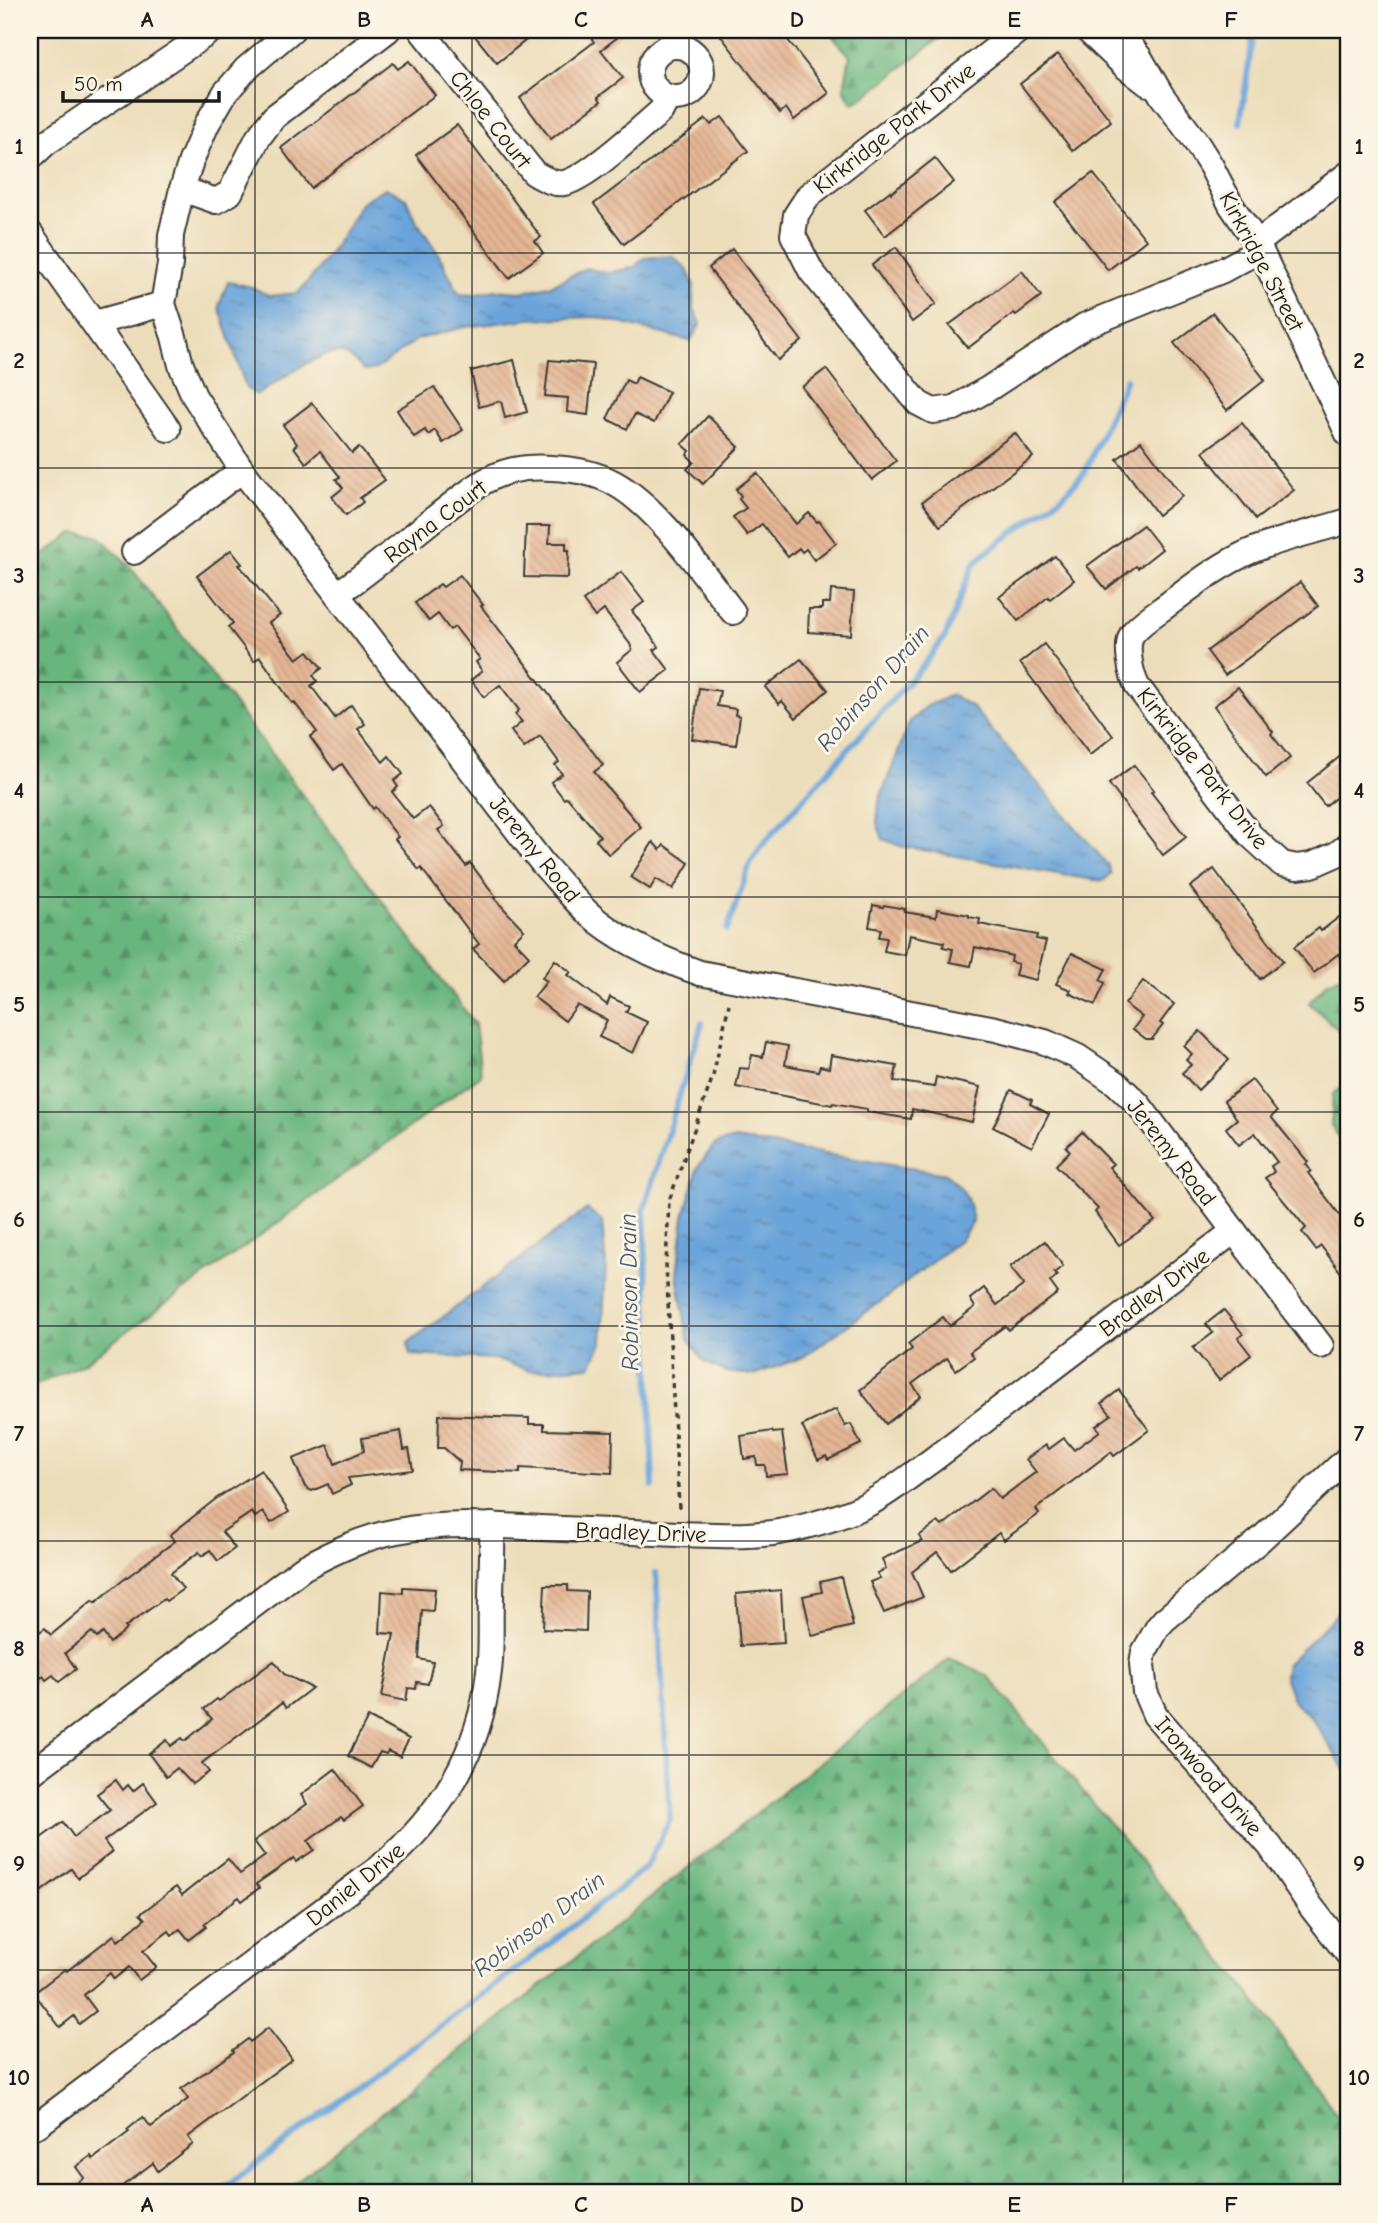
<svg xmlns="http://www.w3.org/2000/svg" width="1378" height="2223" viewBox="0 0 1378 2223" font-family="'Comic Neue',sans-serif">
	<defs>
		<pattern id="forest-firs" width="22" height="20" patternUnits="userSpaceOnUse" patternTransform="scale(1.75)"><rect width="22" height="20" fill="#68b57e"/><path d="M5 1l3.5 6h-7zM16 11l3.5 6h-7z" fill="#559266"/></pattern>
		<pattern id="water-ripples" width="26" height="14" patternUnits="userSpaceOnUse" patternTransform="scale(1.75)"><rect width="26" height="14" fill="#6ba4da"/><path d="M2 4q2-2 4 0t4 0M15 11q2-2 4 0t4 0" fill="none" stroke="#5785b0"/></pattern>
		<pattern id="building-back-hatch" width="6" height="6" patternUnits="userSpaceOnUse" patternTransform="scale(1.75)"><rect width="6" height="6" fill="#e4b695"/><path d="M-1 5l2 2M0 0l6 6M5-1l2 2" fill="none" stroke="#c39c80"/></pattern>
	</defs>
	<rect width="100%" height="100%" fill="#fcf5e5"/>
	<filter id="ink" filterUnits="userSpaceOnUse"><feTurbulence type="fractalNoise" baseFrequency=".0143" numOctaves="2"/><feDisplacementMap in="SourceGraphic" scale="14" xChannelSelector="R" yChannelSelector="G"/><feConvolveMatrix kernelMatrix="1 2 1 2 8 2 1 2 1" color-interpolation-filters="sRGB"/></filter>
	<filter id="wash" filterUnits="userSpaceOnUse"><feTurbulence type="fractalNoise" baseFrequency=".00686" numOctaves="4" result="noise"/><feDisplacementMap in="SourceGraphic" scale="28" xChannelSelector="R" yChannelSelector="G"/><feGaussianBlur stdDeviation="1.57" result="paint"/><feColorMatrix in="noise" values="0 0 0 0 0 0 0 0 0 0 0 0 0 0 0 0 0 1.4 0 .05"/><feComposite in="paint" operator="in"/></filter>
	<g filter="url(#wash)">
		<rect width="100%" height="100%" fill="#ecddba"/>
		<g fill="url(#forest-firs)" stroke="#42684d" stroke-width="2">
			<polygon points="827,30 950,30 863,98 852,104 844,88 850,56"/>
			<polygon points="73,533 98,535 129,565 475,1024 481,1075 84,1363 30,1388 30,565"/>
			<polygon points="1348,973 1348,1039 1309,1003 1326,983"/>
			<polygon points="1348,1083 1348,1175 1347,1151 1331,1125 1333,1094"/>
			<polygon points="949,1659 987,1675 1244,1986 1348,2130 1348,2193 282,2193"/>
		</g>
		<g fill="url(#water-ripples)" stroke="#44607b" stroke-width="2">
			<path d="M385 188 406 198 414 217 439 255 459 294 473 295 495 290 520 292 550 286 586 268 608 273 634 267 645 258 672 256 687 269 694 285 693 307 701 324 690 341 597 317 529 319 465 327 418 339 376 369 364 371C357 363 349 353 337 353 315 353 277 383 257 395L246 388 219 306 228 282 252 287 269 296 298 293 318 270 342 235 361 202Z"/>
			<polygon points="951,695 971,706 1108,865 1111,874 1103,881 1075,877 900,846 883,839 877,823 879,801 910,721 927,706"/>
			<path d="M735 1139 945 1174C966 1189 968 1197 973 1221L961 1239 886 1298 803 1357 754 1375 726 1372 704 1362 688 1338 677 1275 684 1217 698 1167 715 1144Z"/>
			<polygon points="587,1209 602,1221 606,1265 602,1343 591,1366 532,1371 494,1359 410,1355 408,1343"/>
			<polygon points="1348,1603 1348,1774 1312,1719 1293,1700 1284,1676 1286,1665"/>
		</g>
		<g fill="none" stroke-linecap="round" stroke-linejoin="round">
			<g stroke="#6ba4da" stroke-width="6">
				<polyline points="1240,123 1254,30"/>
				<polyline points="727,930 750,864 761,846 922,667 945,637 973,565 984,554 1063,496 1085,472 1126,379"/>
				<polyline points="653,1486 644,1210 702,1023"/>
				<polyline points="217,2193 563,1934 646,1867 670,1820 656,1573"/>
			</g>
		</g>
		<g id="blocks">
			<g fill="url(#building-back-hatch)">
				<polygon points="470,30 539,30 497,63"/>
				<polygon points="585,30 627,30 601,50 623,78 598,97 601,101 551,139 520,98 594,42"/>
				<polygon points="729,30 780,30 829,93 794,120 786,108 780,113 721,36"/>
				<polygon points="1058,54 1111,121 1073,151 1020,84"/>
				<polygon points="409,61 435,95 311,188 281,148 393,63 398,69"/>
				<polygon points="722,117 748,151 624,244 594,204 706,119 711,125"/>
				<polygon points="457,125 541,237 535,241 543,253 509,278 416,155"/>
				<polygon points="935,158 954,182 885,236 865,210 890,191 891,193"/>
				<polygon points="1093,173 1146,240 1108,270 1055,202"/>
				<polygon points="896,247 936,304 912,322 872,265"/>
				<polygon points="732,249 802,341 778,360 709,268"/>
				<polygon points="1022,271 1041,296 1016,315 1014,313 968,348 949,325"/>
				<polygon points="1213,313 1265,380 1227,410 1174,343"/>
				<polygon points="514,360 527,412 505,418 501,401 479,407 471,371"/>
				<polygon points="549,360 593,364 588,415 567,412 568,398 545,396"/>
				<polygon points="826,369 896,461 872,480 802,387"/>
				<polygon points="637,377 669,392 654,423 635,414 627,429 607,419 626,380 634,384"/>
				<polygon points="434,387 463,430 443,443 435,430 428,435 425,430 414,437 397,410"/>
				<polygon points="312,403 352,453 359,447 385,480 360,498 363,502 346,515 332,497 343,488 336,479 340,477 320,451 306,463 294,447 297,444 283,425"/>
				<polygon points="708,416 739,447 703,484 687,469 694,462 687,455 690,451 682,444"/>
				<polygon points="1242,423 1294,490 1256,519 1203,452"/>
				<polygon points="1015,433 1033,457 940,526 922,502"/>
				<polygon points="1141,441 1182,496 1158,515 1117,459"/>
				<polygon points="757,473 796,524 809,513 817,522 819,521 836,543 814,560 806,549 802,552 799,548 788,557 762,524 747,535 733,517 746,508 739,499 741,496 736,489"/>
				<polygon points="1143,525 1162,549 1138,568 1136,566 1106,589 1087,566"/>
				<polygon points="526,526 550,526 549,543 566,543 566,550 569,550 568,578 524,577"/>
				<polygon points="231,550 242,564 239,565 280,615 269,623 297,659 308,651 322,668 313,675 317,681 311,686 335,718 351,705 365,724 358,729 383,762 389,756 403,774 394,781 398,787 392,792 413,819 429,807 444,826 438,830 466,866 470,863 496,897 494,898 524,930 514,940 529,956 504,981 473,949 479,944 421,868 419,870 395,839 398,837 375,807 373,809 342,764 334,770 310,737 317,732 294,702 292,703 260,657 254,661 228,627 233,623 197,576"/>
				<polygon points="1055,556 1074,580 1050,599 1048,597 1018,621 999,597"/>
				<polygon points="621,572 644,602 632,611 659,647 654,650 669,670 640,692 617,662 632,650 630,644 604,610 595,617 583,601"/>
				<polygon points="460,575 483,605 481,606 603,765 594,772 641,827 609,855 596,840 600,836 567,797 564,799 551,782 562,774 555,765 559,762 540,736 524,748 511,731 522,722 515,714 519,710 500,685 484,697 471,680 482,671 476,662 480,659 455,627 450,630 438,614 429,621 415,603 440,584 443,587"/>
				<polygon points="1300,582 1318,606 1225,675 1207,651"/>
				<polygon points="831,590 854,592 851,635 808,632 809,609 822,609 822,603 830,603"/>
				<polygon points="1044,644 1113,736 1090,755 1020,663"/>
				<polygon points="801,659 828,690 796,718 782,701 779,704 765,687"/>
				<polygon points="1238,687 1273,732 1271,734 1290,758 1266,777 1214,706"/>
				<polygon points="699,688 720,691 717,706 736,709 735,715 740,716 736,745 692,739"/>
				<polygon points="1348,750 1348,788 1325,806 1307,783"/>
				<polygon points="1134,765 1154,790 1151,792 1186,837 1163,855 1109,784"/>
				<polygon points="653,842 660,850 664,845 689,863 673,889 656,879 650,889 631,877"/>
				<polygon points="1214,869 1283,961 1260,979 1190,887"/>
				<polygon points="873,905 883,907 884,905 905,909 904,912 936,917 937,909 969,915 969,917 980,919 979,924 1037,935 1036,939 1046,941 1036,980 1015,975 1018,964 1011,962 1012,956 975,947 971,966 950,962 953,949 943,947 944,942 909,935 905,955 884,951 887,938 879,937 881,929 869,927"/>
				<polygon points="1348,910 1348,968 1338,954 1314,973 1294,947 1319,928 1321,931"/>
				<polygon points="1072,953 1106,969 1100,980 1105,983 1095,1005 1069,993 1071,990 1056,984"/>
				<polygon points="555,960 571,972 568,975 607,1005 610,997 629,1006 626,1012 647,1022 633,1053 599,1037 607,1020 577,1005 565,1021 534,997 547,981 542,978"/>
				<polygon points="1143,981 1174,1004 1160,1023 1163,1025 1152,1039 1146,1039 1133,1029 1142,1017 1125,1004"/>
				<polygon points="1200,1031 1229,1060 1198,1090 1182,1073 1191,1065 1186,1060 1192,1054 1184,1046"/>
				<polygon points="766,1042 788,1046 785,1065 818,1071 820,1066 829,1068 831,1055 897,1066 894,1081 934,1087 936,1077 980,1087 972,1122 912,1109 911,1119 867,1112 867,1109 833,1103 832,1105 736,1087 740,1068 749,1069 752,1055 763,1057"/>
				<polygon points="1252,1080 1277,1112 1271,1117 1308,1162 1306,1164 1311,1171 1308,1173 1348,1226 1348,1282 1321,1246 1316,1250 1302,1232 1306,1228 1265,1178 1274,1172 1271,1166 1277,1162 1255,1133 1239,1145 1226,1128 1237,1119 1224,1101"/>
				<polygon points="1011,1090 1032,1100 1030,1104 1049,1114 1032,1147 993,1127"/>
				<polygon points="1082,1132 1113,1164 1109,1167 1155,1221 1119,1245 1095,1212 1098,1209 1056,1165 1070,1151 1066,1147"/>
				<polygon points="1045,1241 1063,1266 1054,1273 1057,1276 1050,1282 1058,1293 1009,1330 1005,1326 970,1352 974,1357 956,1370 947,1358 912,1384 921,1396 886,1424 860,1390 912,1349 908,1344 943,1317 950,1326 975,1307 970,1299 984,1288 997,1305 1024,1285 1010,1267"/>
				<polygon points="1224,1310 1243,1334 1238,1338 1251,1355 1219,1380 1193,1348 1213,1333 1206,1324"/>
				<polygon points="1119,1390 1149,1430 1114,1456 1111,1452 1036,1509 1039,1514 1004,1540 999,1533 951,1570 937,1552 912,1572 923,1597 884,1613 870,1582 880,1578 877,1573 886,1569 882,1559 922,1541 919,1536 938,1522 942,1526 991,1488 1000,1499 1036,1472 1026,1459 1046,1445 1049,1449 1064,1438 1074,1450 1100,1431 1096,1426 1111,1415 1102,1403"/>
				<polygon points="836,1409 845,1426 851,1424 861,1444 828,1460 826,1456 818,1460 802,1426"/>
				<polygon points="439,1415 529,1418 529,1424 544,1424 544,1430 613,1432 612,1473 520,1468 520,1473 459,1470 460,1462 444,1448 438,1448"/>
				<polygon points="401,1431 404,1450 409,1449 413,1470 348,1478 351,1485 332,1494 328,1484 312,1491 305,1487 293,1459 328,1445 335,1464 364,1451 362,1438"/>
				<polygon points="772,1431 773,1433 782,1432 788,1474 766,1476 765,1465 757,1465 756,1457 744,1459 741,1436"/>
				<polygon points="261,1470 289,1512 271,1523 263,1512 255,1517 252,1512 222,1532 235,1548 218,1561 210,1550 202,1556 199,1552 171,1573 183,1589 166,1601 164,1599 125,1627 127,1629 110,1643 103,1633 97,1638 92,1632 65,1653 76,1669 59,1682 53,1675 46,1680 43,1676 30,1686 30,1639 45,1628 51,1635 93,1600 95,1603 122,1581 175,1541 170,1535 217,1498"/>
				<polygon points="841,1577 853,1626 812,1636 803,1596 822,1592 820,1582"/>
				<polygon points="545,1585 568,1585 568,1591 587,1592 586,1631 543,1629"/>
				<polygon points="403,1587 435,1589 433,1611 422,1610 419,1659 433,1662 428,1684 417,1682 416,1689 408,1688 406,1701 382,1696 394,1634 380,1633 382,1591 403,1593"/>
				<polygon points="781,1590 784,1643 740,1646 736,1594"/>
				<polygon points="274,1661 284,1674 312,1688 286,1708 282,1703 202,1763 209,1772 192,1784 177,1768 166,1777 149,1754 167,1740 171,1746 182,1738 185,1741 212,1719 204,1709 217,1699 219,1701"/>
				<polygon points="368,1717 409,1739 400,1757 388,1751 386,1754 380,1752 371,1768 348,1756"/>
				<polygon points="335,1769 363,1806 344,1820 341,1817 308,1841 314,1850 296,1862 294,1858 256,1884 259,1888 242,1901 239,1897 204,1924 206,1927 189,1940 180,1929 172,1935 169,1931 143,1951 156,1967 139,1980 129,1967 114,1979 110,1973 84,1995 96,2011 79,2024 74,2016 60,2027 34,1993 65,1969 67,1971 114,1935 118,1941 145,1919 140,1914 176,1887 182,1895 228,1859 240,1874 265,1856 254,1841 307,1804 301,1795"/>
				<polygon points="116,1780 123,1790 128,1785 133,1791 143,1783 157,1802 104,1841 112,1852 78,1878 71,1869 30,1900 30,1846 63,1822 74,1837 110,1810 97,1794"/>
				<polygon points="268,2028 292,2059 188,2137 193,2144 158,2171 153,2163 113,2193 63,2193 84,2178 76,2167 91,2156 93,2159 129,2132 127,2130 143,2117 151,2127 188,2099 181,2089 234,2052 233,2050 248,2039 250,2042"/>
			</g>
		</g>
	</g>
	<g filter="url(#ink)">
		<use href="#blocks" fill-opacity="0" stroke="#3b3934" stroke-width="2"/>
		<g fill="none" stroke-linecap="round" stroke-linejoin="round">
			<g stroke="#3b3934" stroke-width="28">
				<g id="minor">
					<path d="M292 30 246 69 225 93 207 124 191 161 182 189 171 235 170 264 163 304 174 337 181 365 194 396 242 470 543 864C558 880 572 898 588 913 619 941 660 959 700 973L996 1029 1045 1042 1078 1057 1116 1083 1138 1104 1321 1346"/>
					<path d="M421 30 534 173C543 178 554 185 564 183 587 179 641 128 661 111L668 97"/>
					<polyline points="1019,30 809,195 796,215 793,235 811,271 918,403 933,411 954,408 988,389 1084,326 1223,270 1260,250"/>
					<polyline points="1087,30 1126,67 1148,84"/>
					<polyline points="1118,30 1140,58 1162,96 1194,139 1211,166 1231,205 1257,243 1348,434"/>
					<circle cx="676" cy="72" r="26"/>
					<polyline points="30,158 46,143 212,30"/>
					<polyline points="182,189 216,201 230,193 258,138 274,117 388,30"/>
					<polyline points="30,233 168,429"/>
					<polyline points="1257,243 1348,174"/>
					<polyline points="95,323 163,304"/>
					<path d="M1348 521C1316 531 1282 538 1251 551 1221 564 1195 584 1170 603 1158 612 1141 622 1132 634 1125 646 1131 674 1137 686L1250 835 1282 864 1297 867 1312 865 1337 854 1348 845"/>
					<polyline points="134,552 242,470"/>
					<path d="M337 594C386 561 428 520 477 486 500 470 524 466 552 468 573 469 596 473 614 483 658 507 702 572 733 612"/>
					<polyline points="1348,1458 1260,1540 1164,1620 1158,1627 1144,1652 1142,1665 1145,1692 1155,1715 1270,1846 1312,1908 1348,1954"/>
					<path d="M30 1774 303 1568C333 1552 364 1537 397 1531 444 1522 492 1525 540 1528 586 1530 632 1532 678 1534 715 1535 753 1538 789 1530 816 1524 846 1516 870 1503 892 1491 911 1475 931 1461L1234 1231"/>
					<path d="M30 2128 39 2124 379 1868C441 1815 480 1753 489 1671 492 1648 490 1624 491 1601 491 1575 493 1551 492 1525"/>
				</g>
			</g>
			<polyline stroke="#3b3934" stroke-width="3.5" stroke-dasharray="5 5" stroke-linecap="butt" points="679,1508 666,1264 669,1201 713,1076 729,1004"/>
			<use href="#minor" stroke="#fff" stroke-width="24"/>
		</g>
	</g>
	<path fill="none" stroke="#1c1c1c" stroke-width="2" stroke-opacity="0.55" d="M255 30V2193M472 30V2193M689 30V2193M906 30V2193M1123 30V2193M30 253H1348M30 468H1348M30 682H1348M30 897H1348M30 1112H1348M30 1326H1348M30 1541H1348M30 1755H1348M30 1970H1348"/>
	<g text-anchor="middle" stroke-width="6" stroke-linejoin="round" paint-order="stroke">
		<g font-size="23" fill="#1c1c1c" stroke="#fcf5e5">
			<text transform="translate(491 119) rotate(52)" y="8">Chloe Court</text>
			<text transform="translate(894 128) rotate(-38)" y="8">Kirkridge Park Drive</text>
			<text transform="translate(1262 261) rotate(62)" y="8">Kirkridge Street</text>
			<text transform="translate(435 521) rotate(-37)" y="8">Rayna Court</text>
			<text transform="translate(1203 768) rotate(52)" y="8">Kirkridge Park Drive</text>
			<text transform="translate(535 849) rotate(51)" y="8">Jeremy Road</text>
			<text transform="translate(1172 1152) rotate(52)" y="8">Jeremy Road</text>
			<text transform="translate(1154 1292) rotate(-37)" y="8">Bradley Drive</text>
			<text transform="translate(641 1532) rotate(2)" y="8">Bradley Drive</text>
			<text transform="translate(1209 1776) rotate(49)" y="8">Ironwood Drive</text>
			<text transform="translate(355 1884) rotate(-39)" y="8">Daniel Drive</text>
		</g>
		<g font-size="24" font-style="italic" fill="#405971" stroke="#fcf5e5">
			<text transform="translate(873 688) rotate(-49)" y="8">Robinson Drain</text>
			<text transform="translate(629 1292) rotate(-91)" y="8">Robinson Drain</text>
			<text transform="translate(539 1924) rotate(-37)" y="8">Robinson Drain</text>
		</g>
	</g>
	<rect width="1378" height="2223" fill="none" stroke="#fcf5e5" stroke-width="77"/>
	<path d="M63 91v10h156v-10" fill="none" stroke="#1c1c1c" stroke-width="3.5"/>
	<text x="74" y="91" font-size="21" fill="#1c1c1c" stroke="#fcf5e5" stroke-width="5" paint-order="stroke">50 m</text>
	<rect x="38" y="38" width="1302" height="2146" fill="none" stroke="#1c1c1c" stroke-width="2.5"/>
	<g font-size="23" text-anchor="middle" font-weight="bold" fill="#1c1c1c">
		<text x="147" y="27">A</text>
		<text x="364" y="27">B</text>
		<text x="581" y="27">C</text>
		<text x="797" y="27">D</text>
		<text x="1014" y="27">E</text>
		<text x="1231" y="27">F</text>
		<text x="19" y="154">1</text>
		<text x="1359" y="154">1</text>
		<text x="19" y="368">2</text>
		<text x="1359" y="368">2</text>
		<text x="19" y="583">3</text>
		<text x="1359" y="583">3</text>
		<text x="19" y="798">4</text>
		<text x="1359" y="798">4</text>
		<text x="19" y="1012">5</text>
		<text x="1359" y="1012">5</text>
		<text x="19" y="1227">6</text>
		<text x="1359" y="1227">6</text>
		<text x="19" y="1441">7</text>
		<text x="1359" y="1441">7</text>
		<text x="19" y="1656">8</text>
		<text x="1359" y="1656">8</text>
		<text x="19" y="1871">9</text>
		<text x="1359" y="1871">9</text>
		<text x="19" y="2085">10</text>
		<text x="1359" y="2085">10</text>
		<text x="147" y="2212">A</text>
		<text x="364" y="2212">B</text>
		<text x="581" y="2212">C</text>
		<text x="797" y="2212">D</text>
		<text x="1014" y="2212">E</text>
		<text x="1231" y="2212">F</text>
	</g>
</svg>
